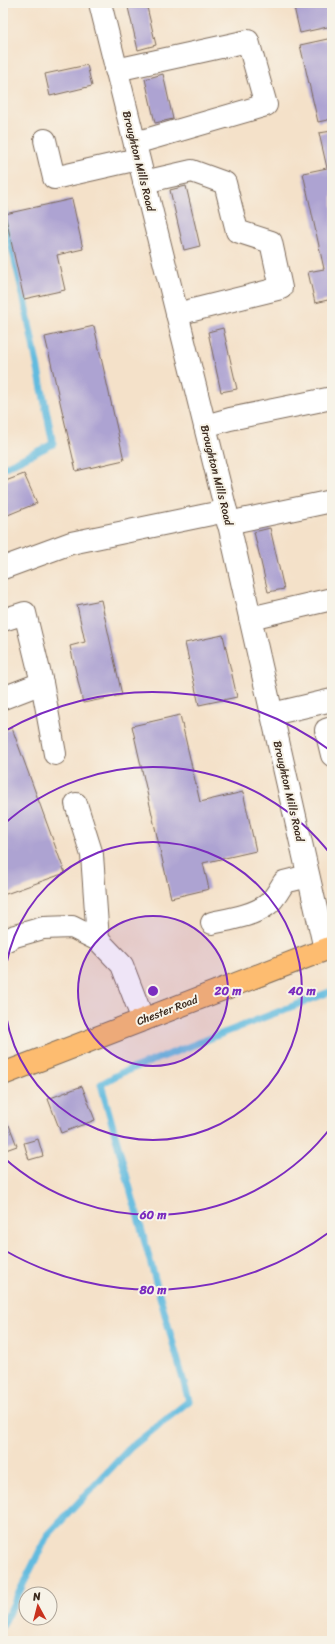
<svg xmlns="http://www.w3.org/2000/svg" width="335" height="1644" viewBox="0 0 335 1644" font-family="Sriracha,sans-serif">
	<rect width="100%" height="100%" fill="#f7f3e8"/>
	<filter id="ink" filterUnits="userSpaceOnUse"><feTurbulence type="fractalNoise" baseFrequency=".025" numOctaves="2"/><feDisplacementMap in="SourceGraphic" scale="8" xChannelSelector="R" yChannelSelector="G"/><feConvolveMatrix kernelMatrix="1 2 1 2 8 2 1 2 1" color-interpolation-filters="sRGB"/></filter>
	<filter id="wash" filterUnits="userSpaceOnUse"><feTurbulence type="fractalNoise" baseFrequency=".012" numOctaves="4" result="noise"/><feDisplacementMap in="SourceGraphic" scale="16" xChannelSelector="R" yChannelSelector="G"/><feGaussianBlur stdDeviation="0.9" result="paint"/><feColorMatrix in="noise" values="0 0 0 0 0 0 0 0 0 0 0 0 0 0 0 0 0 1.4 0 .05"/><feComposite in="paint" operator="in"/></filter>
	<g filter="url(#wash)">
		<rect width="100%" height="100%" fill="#f4e1c9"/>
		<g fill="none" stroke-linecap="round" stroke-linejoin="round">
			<g stroke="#62bbdf" stroke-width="7">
				<polyline points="3,208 24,299 53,444 3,468"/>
				<polyline points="3,1625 47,1536 130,1448 189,1401 101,1084 121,1073 332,991"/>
			</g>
		</g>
		<g id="blocks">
			<g fill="#ada3d2">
				<polygon points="127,3 146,3 156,45 138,50"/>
				<polygon points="293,3 332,3 332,26 300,33"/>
				<polygon points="332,38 332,119 318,122 300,45"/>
				<polygon points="87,65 92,86 50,96 45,74"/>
				<polygon points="163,74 173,119 155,123 145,79"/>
				<polygon points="332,131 332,299 315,303 308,272 324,269 303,173 327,168 319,133"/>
				<polygon points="186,186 200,246 184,250 170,190"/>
				<polygon points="72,199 83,249 57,255 65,290 24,299 5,214"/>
				<polygon points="94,326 124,460 76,471 45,337"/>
				<polygon points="223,328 237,389 221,392 208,332"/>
				<polygon points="24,474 37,503 3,517 3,482"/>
				<polygon points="270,528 284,589 268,592 254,532"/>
				<polygon points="101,600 122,695 83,703 70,646 85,642 77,605"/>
				<polygon points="223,635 237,697 199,705 185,643"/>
				<polygon points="180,715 200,802 243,792 256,851 203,863 209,889 171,898 132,726"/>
				<polygon points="12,728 65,873 3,895 3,731"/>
				<polygon points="82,1086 95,1120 61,1133 48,1099"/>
				<polygon points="9,1125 17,1146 3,1151 3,1128"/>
				<polygon points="38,1139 43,1156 29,1160 24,1143"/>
			</g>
		</g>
	</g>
	<g filter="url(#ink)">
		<use href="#blocks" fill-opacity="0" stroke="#7c6a5a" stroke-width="1"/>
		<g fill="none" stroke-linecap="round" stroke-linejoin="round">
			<g stroke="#7c6a5a" stroke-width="24">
				<g id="minor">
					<polyline points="100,3 226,511 325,949"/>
					<polyline points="116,70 248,41 266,105 135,143"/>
					<polyline points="45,140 54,178 138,159"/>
					<polyline points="144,182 192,171 225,183 237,231 271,242 281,288 177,314"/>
					<polyline points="205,426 230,419 332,398"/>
					<polyline points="228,523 332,501"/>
					<polyline points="3,568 71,543 226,511"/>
					<polyline points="250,618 332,599"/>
					<polyline points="3,620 25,613 42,683 3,698"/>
					<polyline points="42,683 55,754"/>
					<polyline points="272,714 332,700"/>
					<polyline points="332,728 326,730 332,755"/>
					<polyline points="76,804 92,855 98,940"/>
					<path d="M212 923C230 919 252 916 267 905 274 900 279 890 284 882L308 876"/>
					<polyline points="3,942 15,936 43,928 72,927 98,940 122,965 143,1020"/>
				</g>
			</g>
			<g stroke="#7c6a5a" stroke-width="24">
				<polyline id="major" points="3,1074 332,947"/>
			</g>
			<use href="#minor" stroke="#fff" stroke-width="22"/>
			<use href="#major" stroke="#fdbc70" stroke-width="22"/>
		</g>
	</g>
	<circle cx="153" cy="991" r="75" fill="#7b2cbf" fill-opacity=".12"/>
	<g fill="none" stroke="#7b2cbf" stroke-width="2">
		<circle cx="153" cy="991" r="75"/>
		<circle cx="153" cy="991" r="149"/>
		<path d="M332 1126A224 224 0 0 1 3 1157M3 825A224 224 0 0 1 332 856"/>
		<path d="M331 1231A299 299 0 0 1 4 1250M3 732A299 299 0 0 1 331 751"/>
	</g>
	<g text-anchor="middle" stroke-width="4" stroke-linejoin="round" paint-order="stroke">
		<g font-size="11" fill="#3b2a1e" stroke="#f7f3e8">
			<text transform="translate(139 161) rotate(76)" y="4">Broughton Mills Road</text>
			<text transform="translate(217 475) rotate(76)" y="4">Broughton Mills Road</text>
			<text transform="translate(289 791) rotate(77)" y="4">Broughton Mills Road</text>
			<text transform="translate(167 1010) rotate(-21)" y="4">Chester Road</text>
		</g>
	</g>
	<circle cx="153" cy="991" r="6" fill="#7b2cbf" stroke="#f7f3e8" stroke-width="2"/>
	<g font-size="12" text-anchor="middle" font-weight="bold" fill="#7b2cbf" stroke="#f7f3e8" stroke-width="4" stroke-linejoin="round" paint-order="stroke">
		<text x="228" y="995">20 m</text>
		<text x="302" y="995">40 m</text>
		<text x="153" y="1219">60 m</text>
		<text x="153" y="1294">80 m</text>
	</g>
	<rect width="335" height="1644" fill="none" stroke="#f7f3e8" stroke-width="16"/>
	<g transform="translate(38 1606) rotate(353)"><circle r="19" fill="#f7f3e8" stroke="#aca397"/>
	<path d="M0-3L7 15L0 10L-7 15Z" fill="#c8321e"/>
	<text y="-6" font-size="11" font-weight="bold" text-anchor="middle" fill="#3b2a1e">N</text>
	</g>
</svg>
